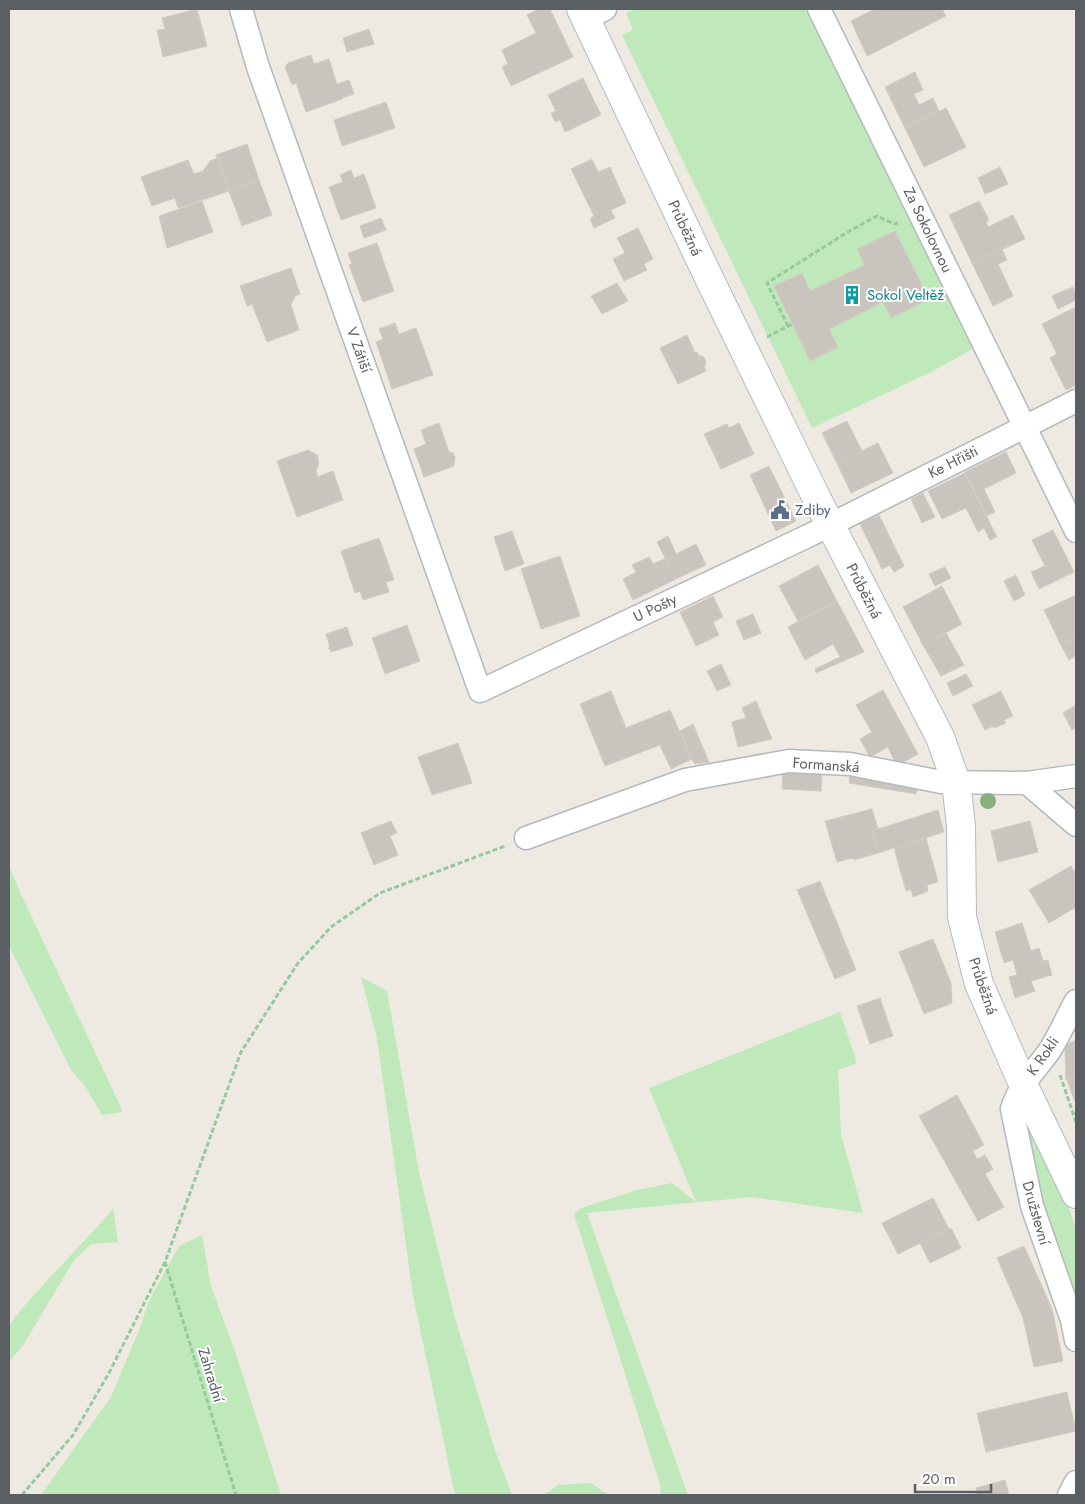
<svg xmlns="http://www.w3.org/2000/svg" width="1085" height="1504" viewBox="0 0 1085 1504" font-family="Jost,sans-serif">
	<rect width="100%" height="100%" fill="#eeeae1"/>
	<g fill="#bfe9bb" fill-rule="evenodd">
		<path d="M635 9H805L973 349 931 372 812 428 622 35 633 30 626 13ZM895 231 929 299 891 318 883 302 829 329 838 347 810 361 774 286 802 273 810 291 865 265 857 249Z"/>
		<polygon points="9,866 21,894 123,1112 102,1115 85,1086 71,1070 9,946"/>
		<polygon points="361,977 387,991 419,1172 454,1315 494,1447 512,1495 455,1495 413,1295 377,1039"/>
		<polygon points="840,1012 857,1063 838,1070 841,1134 863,1213 751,1197 587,1213 688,1495 661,1495 660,1484 574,1214 581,1208 637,1190 672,1183 696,1202 649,1088"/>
		<polygon points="1022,1113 1067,1202 1076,1229 1076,1308 1048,1234"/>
		<polygon points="113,1208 118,1242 91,1244 74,1260 22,1347 9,1361 9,1325 32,1297 109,1214"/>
		<polygon points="202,1235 211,1286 236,1354 281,1495 41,1495 111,1397 141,1325 148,1303 179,1246"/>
		<polygon points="591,1483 609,1495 543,1495 558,1485"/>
	</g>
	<g fill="#c9c5be" stroke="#d4cbbf">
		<polygon points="197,9 207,46 163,57 157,30 165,29 162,18"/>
		<polygon points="539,9 550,9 573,57 511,86 502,67 508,64 502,50 536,33 527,15"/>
		<polygon points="875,9 942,9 946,16 867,56 851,21"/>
		<polygon points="369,29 374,44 347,52 343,38"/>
		<polygon points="311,55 314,64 329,59 337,84 349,80 354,94 342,98 342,99 306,112 296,83 292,85 285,67 288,63"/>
		<polygon points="915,72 923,90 914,94 919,105 933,98 939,111 905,128 885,87"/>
		<polygon points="583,78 601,115 565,132 560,120 555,122 551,113 556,111 548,95"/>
		<polygon points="386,102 395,128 342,146 334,120"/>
		<polygon points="946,108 966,147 924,167 905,128"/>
		<polygon points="247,144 259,180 229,191 216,155"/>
		<polygon points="218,158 229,191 179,208 176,205 177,205 175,198 152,206 141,177 188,160 194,174 203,171 210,161"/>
		<polygon points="592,159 598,172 610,167 626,203 611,210 615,218 594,228 590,219 594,216 571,169"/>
		<polygon points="1000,167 1008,184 985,194 978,178"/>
		<polygon points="351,170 354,178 364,174 376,208 341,220 329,187 343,182 340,175"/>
		<polygon points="259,180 272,215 242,226 229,191"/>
		<polygon points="202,201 213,232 167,248 159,216"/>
		<polygon points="979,201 989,220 986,222 988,227 1013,215 1025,239 972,263 949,215"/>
		<polygon points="381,218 386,230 364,238 360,226"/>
		<polygon points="638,228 653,259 644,264 647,270 624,281 613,259 625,253 617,238"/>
		<polygon points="895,231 929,299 891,318 883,302 829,329 838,347 810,361 774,286 802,273 810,291 865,265 857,249"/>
		<polygon points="377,243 394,291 363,302 349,265 352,264 348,253"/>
		<polygon points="1002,249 1007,260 998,264 1013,296 993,306 972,263"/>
		<polygon points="291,268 300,294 295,296 291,305 299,330 267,342 252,304 247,306 240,286"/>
		<polygon points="617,283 628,301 602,314 591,296"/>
		<polygon points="1073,287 1076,294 1076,300 1058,309 1052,296"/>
		<polygon points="1076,307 1076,385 1066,390 1050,358 1057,354 1042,324"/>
		<polygon points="395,323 399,334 416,328 433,375 392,389 376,342 383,339 379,329"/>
		<polygon points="687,335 695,353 697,352 699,356 703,356 705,359 706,363 704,367 706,371 678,384 660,348"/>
		<polygon points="847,421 862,451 837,463 822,433"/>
		<polygon points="439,423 449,452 453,453 455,457 454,464 454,466 424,477 414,449 426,444 421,430"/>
		<polygon points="739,423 754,454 721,469 704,434 727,424 729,428"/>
		<polygon points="878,443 893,473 851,493 837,463"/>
		<polygon points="308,450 317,455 319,463 316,471 318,477 333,471 343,500 297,517 277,461"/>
		<polygon points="1006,452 1016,473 984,489 995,512 987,516 965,472"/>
		<polygon points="769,466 796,521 776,531 750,475"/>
		<polygon points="965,473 997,537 990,540 984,528 978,532 966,508 942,519 928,491"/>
		<polygon points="923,493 935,517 922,523 911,499"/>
		<polygon points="879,515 904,566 894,572 890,565 882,569 860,524"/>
		<polygon points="1053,530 1074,572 1039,589 1031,572 1045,566 1032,540"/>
		<polygon points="512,531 524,564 505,571 494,537"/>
		<polygon points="668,536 676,554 696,544 706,565 676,579 657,542"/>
		<polygon points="379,538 394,580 386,582 389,592 363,600 360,591 355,593 341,551"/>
		<polygon points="560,556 580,616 541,629 521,569"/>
		<polygon points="649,557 653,564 666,558 676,579 633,600 623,579 636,572 632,565"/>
		<polygon points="818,565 837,601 798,621 779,586"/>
		<polygon points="945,567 951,578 935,586 929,574"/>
		<polygon points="1016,575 1025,595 1014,601 1004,581"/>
		<polygon points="942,586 962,624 923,645 903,607"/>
		<polygon points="1076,595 1076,637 1061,645 1044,610"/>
		<polygon points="713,596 723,617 713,622 719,635 696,646 680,612"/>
		<polygon points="837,601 864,652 816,673 815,669 840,657 833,644 805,660 788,627"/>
		<polygon points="753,614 761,633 744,640 736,621"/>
		<polygon points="407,625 420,661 385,674 372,638"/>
		<polygon points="347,627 353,645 331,652 330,649 329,649 328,648 330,647 326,634"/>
		<polygon points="946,633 964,665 941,676 923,645"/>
		<polygon points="1076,637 1076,656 1069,660 1061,645"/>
		<polygon points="721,664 731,685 717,691 707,671"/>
		<polygon points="966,674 973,686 953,696 947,683"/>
		<polygon points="883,690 918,754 902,763 894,760 888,747 870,757 860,739 872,732 856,705"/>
		<polygon points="611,691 626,728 670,710 692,759 671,769 660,745 605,766 580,704"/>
		<polygon points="1001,691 1013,716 1004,720 1006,723 994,728 993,726 985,730 972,705"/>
		<polygon points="756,701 772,739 738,747 732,722 746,718 742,708"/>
		<polygon points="1076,705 1076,728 1072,730 1063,713"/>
		<polygon points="693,724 709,762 695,764 692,759 680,731"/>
		<polygon points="458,743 472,783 432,795 418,757"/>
		<polygon points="783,770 822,772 821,791 782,789"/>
		<polygon points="850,773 918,785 916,794 849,783"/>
		<polygon points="872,809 878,829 872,831 878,853 854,860 852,858 837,862 825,821"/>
		<polygon points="938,810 944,832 878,853 872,831"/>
		<polygon points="391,821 397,833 390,836 398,855 374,865 361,833"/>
		<polygon points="1030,821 1038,852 998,862 991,831"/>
		<polygon points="926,838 938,882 927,885 928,891 913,897 911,889 906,891 894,848"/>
		<polygon points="1071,866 1076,874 1076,907 1049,923 1029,890"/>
		<polygon points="820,881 856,970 835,979 797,890"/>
		<polygon points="1022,923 1031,951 1039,948 1043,961 1048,960 1052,975 1031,981 1035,991 1015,998 1009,977 1017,975 1013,960 1004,963 995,932"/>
		<polygon points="933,939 951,983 952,1003 924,1014 899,952"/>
		<polygon points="880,998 893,1036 870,1044 857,1006"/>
		<polygon points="1076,1040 1076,1076 1066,1080 1065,1045"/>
		<polygon points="1076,1077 1076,1105 1067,1080"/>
		<polygon points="957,1095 984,1145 973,1151 977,1159 985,1155 993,1169 985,1174 1004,1207 978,1221 919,1116"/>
		<polygon points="933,1198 949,1229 898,1254 882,1223"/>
		<polygon points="951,1228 961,1248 930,1263 920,1243"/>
		<polygon points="1024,1246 1052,1309 1063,1361 1034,1367 1023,1318 997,1258"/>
		<polygon points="1067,1392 1076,1431 986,1452 977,1413"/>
		<polygon points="1005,1480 1009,1495 977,1495 976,1488"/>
	</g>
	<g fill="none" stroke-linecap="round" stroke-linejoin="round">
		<g stroke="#b4b9bd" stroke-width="25">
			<g id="street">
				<polyline points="241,9 258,67 480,691 808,536 1076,401"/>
				<polyline points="819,9 1076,531"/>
				<polyline points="586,19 605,9"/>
				<polyline points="1027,783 1076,825"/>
				<polyline points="526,838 685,780 789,761 850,764 941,782 1027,783 1076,776"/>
				<path d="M1076 1001C1067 1017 1060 1034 1050 1050 1036 1070 1019 1085 1012 1109L1032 1206 1072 1320 1076 1340"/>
				<polyline points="1069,1495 1076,1482"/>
			</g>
		</g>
		<g stroke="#b5bac0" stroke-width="30">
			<polyline id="secondary" points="581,9 709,278 818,501 940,737 956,782 961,826 962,917 979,984 1023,1084 1076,1194"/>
		</g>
		<g stroke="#94ca9e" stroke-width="3" stroke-dasharray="5 2.5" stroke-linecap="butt">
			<polyline points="788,326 767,283 846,233 877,216 894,224 898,223"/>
			<polyline points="767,337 792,324"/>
			<polyline points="1060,1075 1076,1122"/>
			<polyline points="165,1262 236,1495"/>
			<polyline points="22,1495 73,1435 109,1373 165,1262 241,1052 298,963 331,927 380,893 505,846"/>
		</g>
		<use href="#street" stroke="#fff" stroke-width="22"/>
		<use href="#secondary" stroke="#fff" stroke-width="28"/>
	</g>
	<circle fill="#86b17d" cx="988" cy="801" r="8"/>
	<defs>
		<g id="building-bare" transform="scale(1.5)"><path d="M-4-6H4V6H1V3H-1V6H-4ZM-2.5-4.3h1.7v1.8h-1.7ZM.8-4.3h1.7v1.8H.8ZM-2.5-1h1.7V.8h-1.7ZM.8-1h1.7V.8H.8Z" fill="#0f9aa8" stroke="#fff" stroke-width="2.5" paint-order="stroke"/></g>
		<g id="civic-bare" transform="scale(1.5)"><path d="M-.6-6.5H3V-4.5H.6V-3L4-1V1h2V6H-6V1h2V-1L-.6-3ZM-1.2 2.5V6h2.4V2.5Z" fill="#5c6f8a" stroke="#fff" stroke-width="2.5" paint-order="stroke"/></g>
	</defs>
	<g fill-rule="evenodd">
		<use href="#building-bare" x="852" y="295"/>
		<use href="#civic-bare" x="780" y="510"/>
	</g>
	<g text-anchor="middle" stroke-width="4" stroke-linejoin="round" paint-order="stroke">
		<g font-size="15" fill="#5a5f64" stroke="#fff">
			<text transform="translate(685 228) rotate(65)" y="5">Průběžná</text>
			<text transform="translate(928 230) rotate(64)" y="5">Za Sokolovnou</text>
			<text transform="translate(359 350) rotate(70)" y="5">V Zátiší</text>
			<text transform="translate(953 462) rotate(-27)" y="5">Ke Hřišti</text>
			<text transform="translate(864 591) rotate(63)" y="5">Průběžná</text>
			<text transform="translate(655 608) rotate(-25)" y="5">U Pošty</text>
			<text transform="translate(826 765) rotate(4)" y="5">Formanská</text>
			<text transform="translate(983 986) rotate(71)" y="5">Průběžná</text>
			<text transform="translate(1043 1056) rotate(-55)" y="5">K Rokli</text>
			<text transform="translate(1036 1213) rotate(74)" y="5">Družstevní</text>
			<text transform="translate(211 1375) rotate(73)" y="5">Zahradní</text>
		</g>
		<g font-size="15" fill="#0d838f" stroke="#fff" text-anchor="start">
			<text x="867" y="300">Sokol Veltěž</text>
		</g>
		<g font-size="15" fill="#4e5e75" stroke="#fff" text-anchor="start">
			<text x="795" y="515">Zdiby</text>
		</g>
	</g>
	<rect width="1085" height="1504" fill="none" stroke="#5a5f64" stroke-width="20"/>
	<path d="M915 1484v8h76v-8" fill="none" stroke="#5a5f64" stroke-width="2.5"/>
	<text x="922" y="1484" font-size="15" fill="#5a5f64" stroke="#ffffff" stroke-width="4" paint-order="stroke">20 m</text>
</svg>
